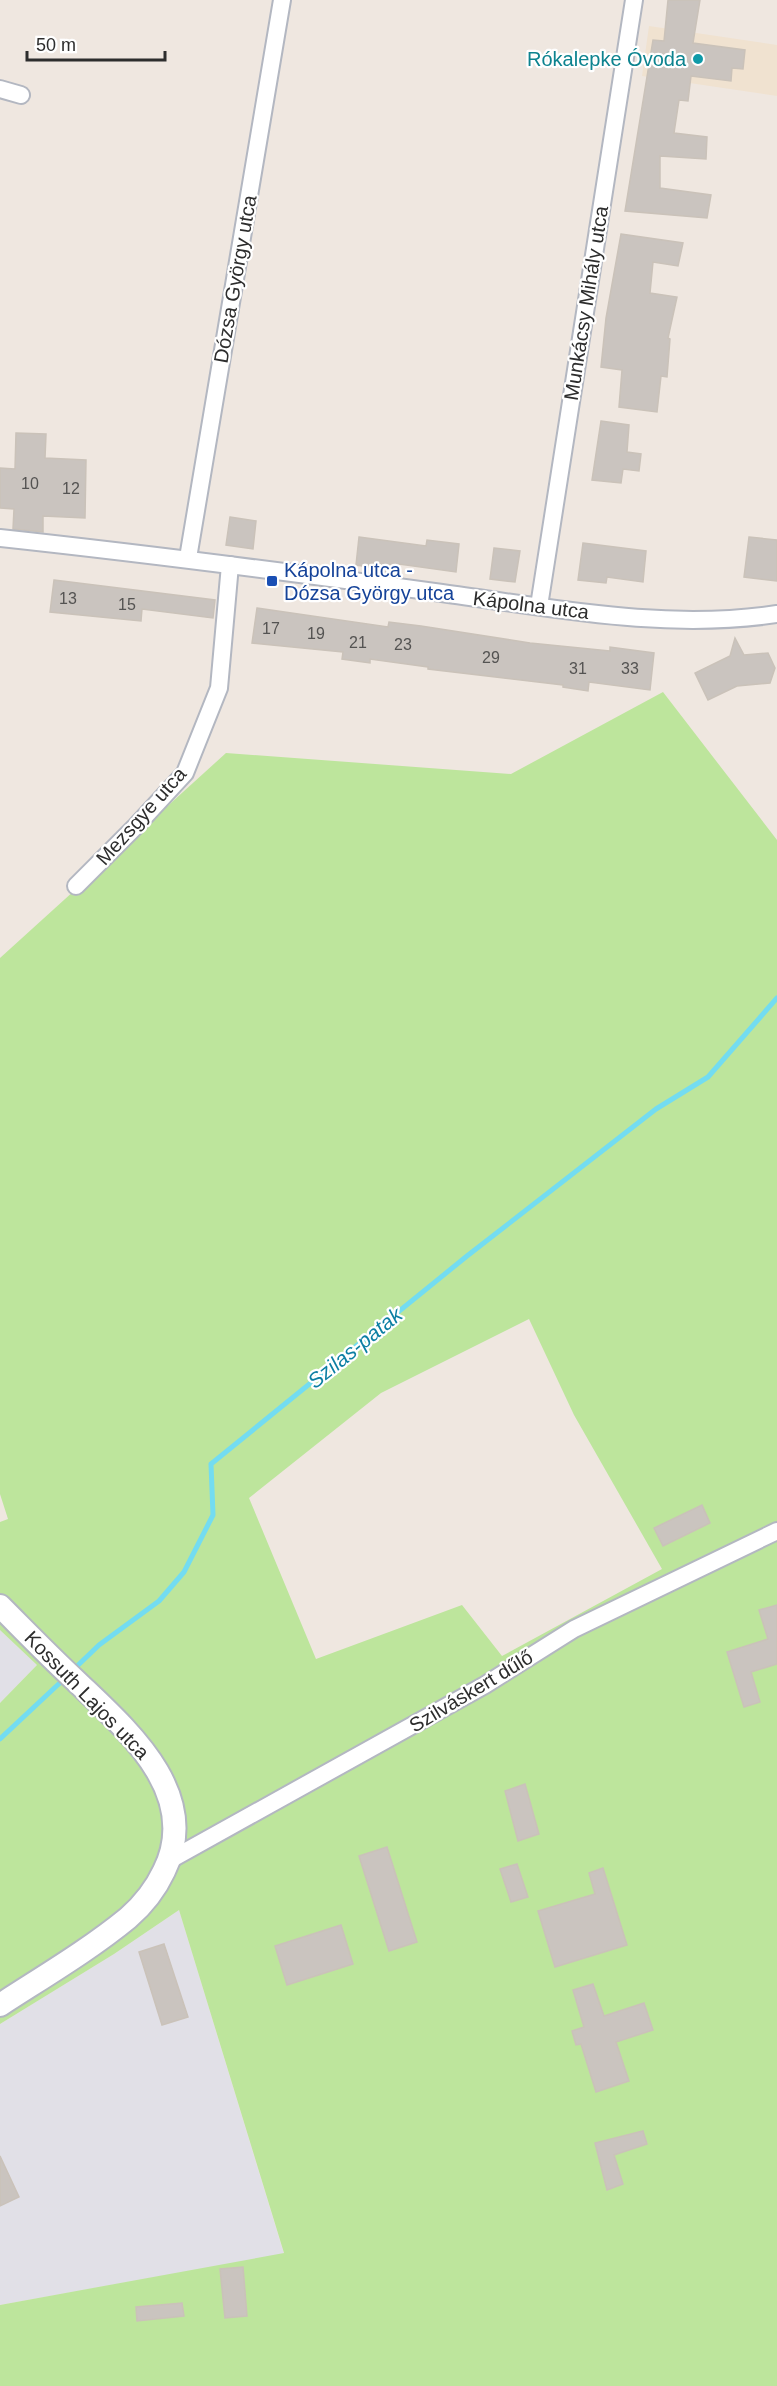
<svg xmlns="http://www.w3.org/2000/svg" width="777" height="2386" viewBox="0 0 777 2386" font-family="Helvetica,sans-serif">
	<rect width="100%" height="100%" fill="#efe7e0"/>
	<g fill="#e1e0e7">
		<polygon points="0,1630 37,1665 0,1703"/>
		<polygon points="179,1910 284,2254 0,2305 0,2024 114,1954"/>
	</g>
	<polygon fill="#f0e2d0" points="649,26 777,45 777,96 642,76"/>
	<path fill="#bde59c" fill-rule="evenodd" d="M663 692 777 840V2386H0V2305L284 2253 179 1910 114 1954 0 2024V1703L37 1665 0 1630V1522L8 1519 0 1494V958L226 753 511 774ZM529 1319 574 1415 662 1569 502 1656 462 1605 316 1659 249 1498 381 1393Z"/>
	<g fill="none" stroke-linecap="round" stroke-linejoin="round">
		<g stroke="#73dcf1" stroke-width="5">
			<polyline points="73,1670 99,1645 159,1601 184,1572 213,1515 211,1464 467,1256 656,1109 708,1077 777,998"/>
			<polyline points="0,1739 64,1679"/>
		</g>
	</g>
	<g fill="#cac4bf" stroke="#cac2b9" stroke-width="1.5">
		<polygon points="668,0 700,0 693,43 745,50 743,69 732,68 731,81 691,76 688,101 679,100 674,133 707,137 706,159 660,156 660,188 711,195 707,218 625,211 653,40 664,41"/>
		<polygon points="621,234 683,243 678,266 653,262 650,293 677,297 668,338 670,339 667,377 661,376 657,412 619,407 622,370 601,367 606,318"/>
		<polygon points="601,421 629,425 627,452 641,454 639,471 623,469 621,483 592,480"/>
		<polygon points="16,433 46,434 45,458 86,460 85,518 43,516 43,532 13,529 14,509 0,508 0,468 15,469"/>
		<polygon points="230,517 256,521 253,549 226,545"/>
		<polygon points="359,537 426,546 427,540 459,544 456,572 399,564 397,574 376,572 377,568 356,565"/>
		<polygon points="749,537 777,540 777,581 744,577"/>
		<polygon points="583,543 646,551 643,582 607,577 606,583 578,580"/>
		<polygon points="494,548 520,551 515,582 490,579"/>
		<polygon points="54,580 215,600 213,618 142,609 141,621 50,612"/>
		<polygon points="257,608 388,627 389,622 421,626 530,643 610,651 610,647 654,653 650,690 589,682 588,691 563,687 563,685 428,669 428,667 370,659 370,663 342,659 343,652 252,643"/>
		<polygon points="735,638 744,655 768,653 775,668 770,683 737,686 708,700 695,673 730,656"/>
		<polygon points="702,1505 710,1523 663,1546 654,1528"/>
		<polygon points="777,1605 777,1664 751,1672 760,1702 744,1707 727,1652 768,1639 759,1610"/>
		<polygon points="525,1784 539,1834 518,1841 505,1791"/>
		<polygon points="387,1847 417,1942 389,1951 359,1856"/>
		<polygon points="517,1864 528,1897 511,1902 500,1869"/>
		<polygon points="603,1868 627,1945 555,1967 538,1911 595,1894 589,1873"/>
		<polygon points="341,1925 353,1964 287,1985 275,1946"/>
		<polygon points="164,1944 188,2017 162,2025 139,1952"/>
		<polygon points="593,1984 604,2016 644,2003 653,2030 616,2042 629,2081 596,2092 581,2044 576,2045 572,2031 584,2027 573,1990"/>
		<polygon points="643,2131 647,2144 614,2155 623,2184 607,2190 595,2143"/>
		<polygon points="0,2156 19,2197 0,2206"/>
		<polygon points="243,2267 247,2316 225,2318 220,2269"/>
		<polygon points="182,2303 184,2316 137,2321 136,2307"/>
	</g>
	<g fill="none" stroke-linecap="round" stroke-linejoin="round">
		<g stroke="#b3b7c1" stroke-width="20">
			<g id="street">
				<polyline points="0,89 21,95"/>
				<path d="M0 538C148 554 295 573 442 593 553 608 666 631 777 614"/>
				<polyline points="188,558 282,0"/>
				<polyline points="539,606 634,0"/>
				<polyline points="76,886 136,826 185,773 219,688 230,565"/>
				<polyline points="170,1860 485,1685 574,1629 777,1531"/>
			</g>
		</g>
		<g stroke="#b3b7c1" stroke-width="26">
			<path id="secondary" d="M0 1606C25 1631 49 1656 75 1680 125 1728 203 1793 164 1871 156 1888 143 1905 128 1918 89 1950 43 1977 0 2005"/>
		</g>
		<use href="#street" stroke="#fff" stroke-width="16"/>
		<use href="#secondary" stroke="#fff" stroke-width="22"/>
	</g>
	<circle fill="#0f9aa8" stroke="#fff" stroke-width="2" cx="698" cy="59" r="6"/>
	<rect fill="#1a4fb4" stroke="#fff" stroke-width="2" x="266" y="575" width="12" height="12" rx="3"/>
	<g text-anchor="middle" stroke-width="4.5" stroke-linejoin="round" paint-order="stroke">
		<g font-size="16" fill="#545352">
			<text x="30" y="489">10</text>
			<text x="71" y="494">12</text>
			<text x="68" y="604">13</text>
			<text x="127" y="610">15</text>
			<text x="271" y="634">17</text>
			<text x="316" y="639">19</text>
			<text x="358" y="648">21</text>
			<text x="403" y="650">23</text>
			<text x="491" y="663">29</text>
			<text x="578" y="674">31</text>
			<text x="630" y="674">33</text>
		</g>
		<g font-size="20" fill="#0d838f" stroke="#fff" text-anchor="end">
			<text x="686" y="66">Rókalepke Óvoda</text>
		</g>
		<g font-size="20" fill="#2d2d2d" stroke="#fff">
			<text transform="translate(235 279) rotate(-80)" y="7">Dózsa György utca</text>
			<text transform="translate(586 303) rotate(-81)" y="7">Munkácsy Mihály utca</text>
			<text transform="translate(531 605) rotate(7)" y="7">Kápolna utca</text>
			<text transform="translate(141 816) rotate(-48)" y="7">Mezsgye utca</text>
			<text transform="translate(471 1691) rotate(-31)" y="7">Szilváskert dűlő</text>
			<text transform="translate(87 1695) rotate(46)" y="7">Kossuth Lajos utca</text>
		</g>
		<g font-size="20" fill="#164399" stroke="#fff" text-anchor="start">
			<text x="284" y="577">Kápolna utca -<tspan x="284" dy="23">Dózsa György utca</tspan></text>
		</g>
		<g font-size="21" font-style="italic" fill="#0c7fa3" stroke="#fff">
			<text transform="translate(355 1348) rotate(-39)" y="7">Szilas-patak</text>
		</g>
	</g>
	<path d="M27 51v9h138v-9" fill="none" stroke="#2d2d2d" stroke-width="3"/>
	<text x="36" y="51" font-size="18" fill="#2d2d2d" stroke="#ffffff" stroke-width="4.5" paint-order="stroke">50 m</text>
</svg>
